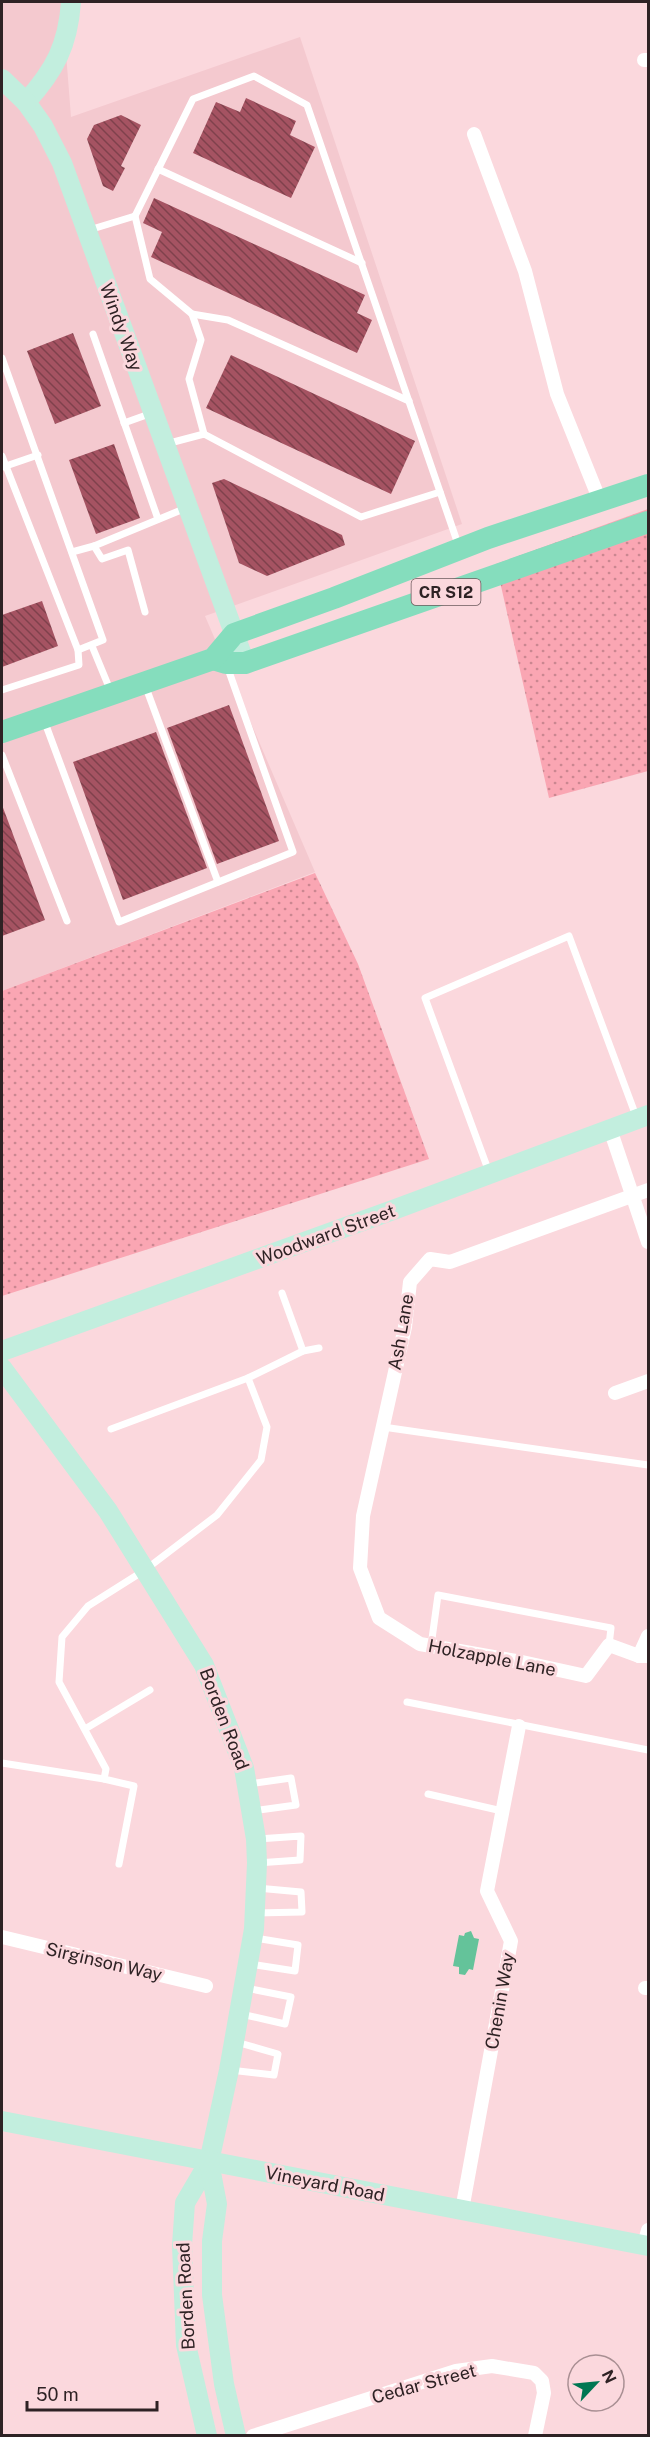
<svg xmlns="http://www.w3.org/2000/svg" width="650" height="2437" viewBox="0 0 650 2437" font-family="'Public Sans',sans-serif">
	<defs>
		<pattern id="grass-dots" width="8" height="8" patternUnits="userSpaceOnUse" patternTransform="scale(1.5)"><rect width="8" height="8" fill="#faa6b3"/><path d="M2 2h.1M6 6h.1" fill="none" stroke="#cb8791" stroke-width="1.8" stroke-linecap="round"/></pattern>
		<pattern id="building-back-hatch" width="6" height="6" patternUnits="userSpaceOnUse" patternTransform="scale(1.5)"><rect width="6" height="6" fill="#a55362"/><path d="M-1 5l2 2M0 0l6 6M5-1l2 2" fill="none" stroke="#7f414c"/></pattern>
	</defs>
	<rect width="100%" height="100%" fill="#fbd8dd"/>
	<polygon fill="#f4c9cf" points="2,2 62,2 71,117 300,37 462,524 205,616 315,872 2,991"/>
	<g fill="url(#grass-dots)">
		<polygon points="648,509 648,771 549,798 496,564"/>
		<polygon points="315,873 358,964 429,1159 2,1296 2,991"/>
	</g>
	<polygon fill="#64c39a" points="471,1931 474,1938 479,1939 473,1970 469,1969 465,1975 459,1974 459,1967 453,1966 459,1935 464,1936 465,1933"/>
	<g fill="url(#building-back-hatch)">
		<polygon points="246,98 296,121 290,135 315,147 291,198 193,153 216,102 240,112"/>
		<polygon points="121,115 141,125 121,166 125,168 113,191 103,186 87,139 94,125"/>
		<polygon points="154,198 365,295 357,313 372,320 357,353 151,257 162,232 143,223"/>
		<polygon points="73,333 101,406 55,424 27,351"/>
		<polygon points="231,355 415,441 391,494 206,408"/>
		<polygon points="114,444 140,518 96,534 69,460"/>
		<polygon points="224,479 342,535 345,545 267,576 239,563 212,483"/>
		<polygon points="42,601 58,646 2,667 2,615"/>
		<polygon points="229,705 279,841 217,864 167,728"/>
		<polygon points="156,732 207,868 123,900 73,762"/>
		<polygon points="2,805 45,920 2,936"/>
	</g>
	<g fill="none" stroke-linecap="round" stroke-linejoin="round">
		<g stroke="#fff" stroke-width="7">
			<polyline points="158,169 362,263"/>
			<polyline points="135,216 150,279 192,314 201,340 189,379 204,434"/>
			<polyline points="89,230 135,216 193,99 254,76 307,105 459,547"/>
			<polyline points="192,314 228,320 409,401"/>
			<polyline points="93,334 158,519"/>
			<polyline points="2,358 103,640 78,650 2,456"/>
			<polyline points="124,423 152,413"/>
			<polyline points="166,444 204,434 361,517 440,492"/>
			<polyline points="3,467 38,455"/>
			<polyline points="94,546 186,508"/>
			<polyline points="72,552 94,546 102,559 128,550 145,612"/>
			<polyline points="92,646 111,692"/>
			<polyline points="145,685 218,882"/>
			<polyline points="2,690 79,665 78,650"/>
			<polyline points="44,720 119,922 293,852 227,666"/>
			<polyline points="2,755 67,921"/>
			<polyline points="489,1172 425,998 569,936 636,1116"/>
			<polyline points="282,1293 303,1351"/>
			<polyline points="383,1427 648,1465"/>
			<polyline points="111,1429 248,1378"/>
			<polyline points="431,1646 438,1595 611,1628 609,1645"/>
			<polyline points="407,1702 648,1750"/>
			<polyline points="85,1729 150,1690"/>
			<polyline points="2,1763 104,1779"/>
			<polyline points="249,1784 291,1778 296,1805 252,1811"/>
			<polyline points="428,1794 502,1811"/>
			<polyline points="257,1863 300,1860 301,1836 258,1839"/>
			<polyline points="119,1864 134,1786 104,1779 106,1769 59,1682 62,1637 88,1606 145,1570 217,1515 261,1460 267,1427 248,1378 303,1351 319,1348"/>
			<polyline points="256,1913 302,1912 301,1892 257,1888"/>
			<polyline points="250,1964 295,1971 298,1945 255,1938"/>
			<polyline points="241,2014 285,2024 291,1997 246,1988"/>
			<polyline points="230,2070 274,2075 278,2054 236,2042"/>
		</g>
		<g stroke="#fff" stroke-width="14">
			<polyline points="644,60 648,60"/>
			<polyline points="474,134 525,271 557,394 600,501"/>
			<polyline points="610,1129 648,1242"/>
			<polyline points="648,1190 450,1262 430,1259 410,1282 405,1327 363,1516 360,1568 379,1618 420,1644 522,1662 586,1676 609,1645 639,1656 648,1656"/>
			<polyline points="615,1393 648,1381"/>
			<polyline points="639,1656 648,1636"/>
			<polyline points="2,1937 206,1986"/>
			<polyline points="645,1988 648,1988"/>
			<polyline points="462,2210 511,1941 487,1891 519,1726"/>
			<polyline points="644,2245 648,2230"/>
			<polyline points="253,2436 456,2371 492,2366 534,2373 542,2381 544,2393 535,2436"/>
		</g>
		<g stroke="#c2eede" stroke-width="20">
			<path d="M71 2C68 45 55 70 26 102L43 126 62 163 245 663"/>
			<polyline points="2,79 26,102"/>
			<polyline points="2,1351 393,1210 648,1115"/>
			<polyline points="2,1368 108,1511 204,1665 244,1768 256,1839 257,1863 254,1929 229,2070 209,2162 185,2203 182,2245 186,2345 207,2436"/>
			<polyline points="2,2121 648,2246"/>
			<polyline points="209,2162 217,2204 212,2241 212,2295 224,2384 236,2436"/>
		</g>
		<g stroke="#85ddbd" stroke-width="22">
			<polyline points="213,659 226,663 245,663 648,522"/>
			<polyline points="2,732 213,659 234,634 334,598 488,538 648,485"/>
		</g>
	</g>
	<g text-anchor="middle" stroke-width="6" stroke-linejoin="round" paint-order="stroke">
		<rect fill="#fbd8dd" stroke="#6c595c" stroke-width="1.5" x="411.5" y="579" width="69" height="26" rx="4.5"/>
		<g font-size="16" font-weight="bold" fill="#2e2224">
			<text x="446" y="598">CR S12</text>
		</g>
		<g font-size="18" fill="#2e2224" stroke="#fbd8dd">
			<text transform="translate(121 327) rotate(70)" y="6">Windy Way</text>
			<text transform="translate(326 1235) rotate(-20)" y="6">Woodward Street</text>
			<text transform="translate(401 1332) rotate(-80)" y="6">Ash Lane</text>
			<text transform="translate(492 1658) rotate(11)" y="6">Holzapple Lane</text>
			<text transform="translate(224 1719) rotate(69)" y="6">Borden Road</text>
			<text transform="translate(104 1962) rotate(13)" y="6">Sirginson Way</text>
			<text transform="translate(500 2001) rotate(-80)" y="6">Chenin Way</text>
			<text transform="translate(325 2184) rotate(11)" y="6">Vineyard Road</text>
			<text transform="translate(186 2296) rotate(-93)" y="6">Borden Road</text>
			<text transform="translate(424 2384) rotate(-15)" y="6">Cedar Street</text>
		</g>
	</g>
	<rect width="650" height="2437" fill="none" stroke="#2e2224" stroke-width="6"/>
	<g transform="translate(596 2383) rotate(64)"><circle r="28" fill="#fbd8dd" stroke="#a98f93" stroke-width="1.5"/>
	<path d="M0-4.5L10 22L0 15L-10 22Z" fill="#007753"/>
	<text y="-9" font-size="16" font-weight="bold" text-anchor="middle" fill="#2e2224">N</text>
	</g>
	<path d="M27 2401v9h130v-9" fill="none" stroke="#2e2224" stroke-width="3"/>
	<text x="36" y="2401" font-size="18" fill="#2e2224" stroke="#fbd8dd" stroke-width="4.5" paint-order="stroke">50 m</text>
</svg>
